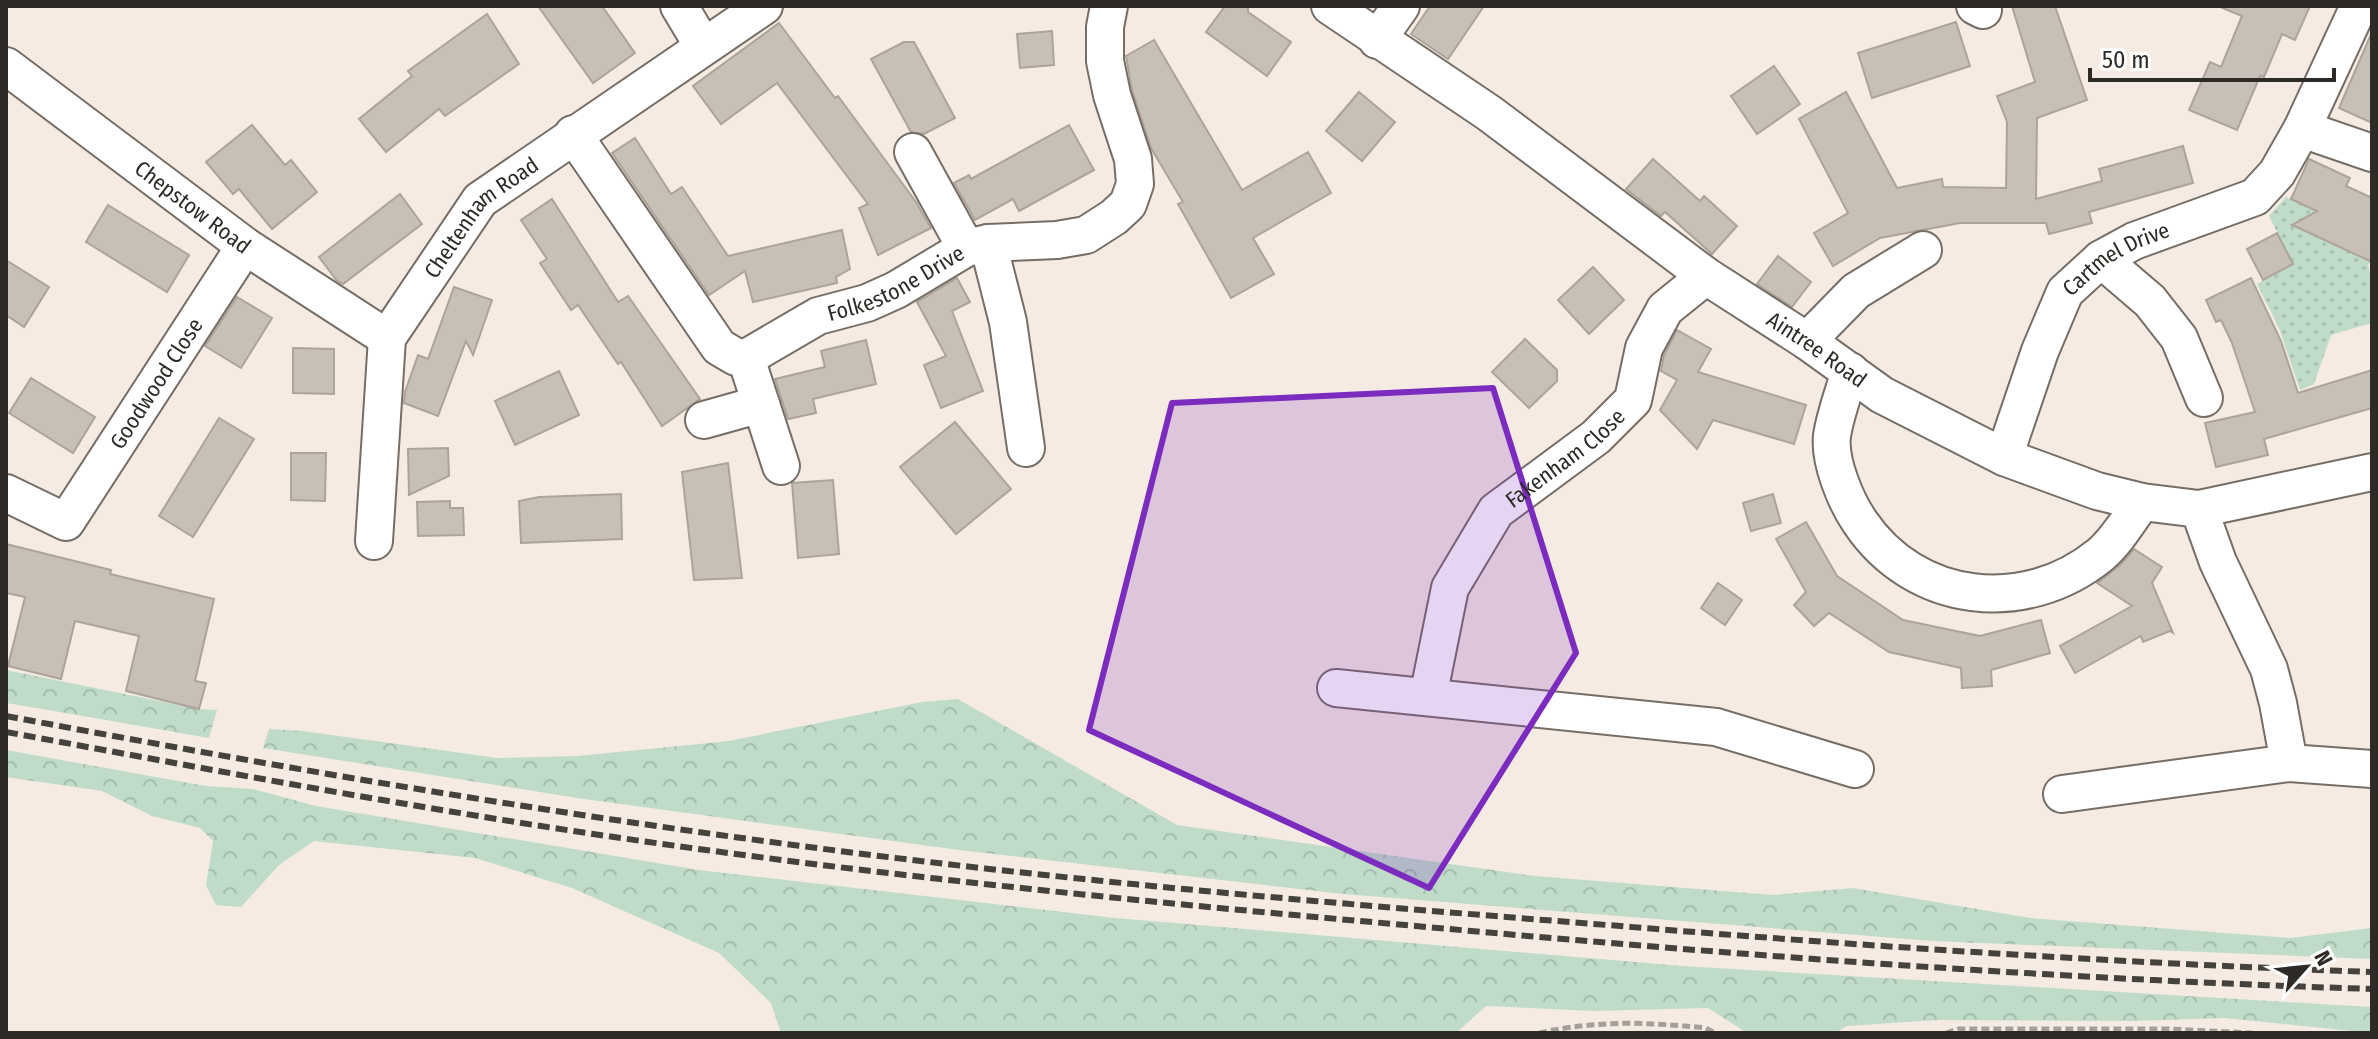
<svg xmlns="http://www.w3.org/2000/svg" width="2378" height="1039" viewBox="0 0 2378 1039" font-family="'Fira Sans Condensed',sans-serif">
	<defs>
		<pattern id="forest-crowns" width="20" height="18" patternUnits="userSpaceOnUse" patternTransform="scale(2)"><rect width="20" height="18" fill="#c0dcc9"/><path d="M2 6a3 3 0 1 1 6 0M12 15a3 3 0 1 1 6 0" fill="none" stroke="#a5bdad"/></pattern>
		<pattern id="garden-dots" width="8" height="8" patternUnits="userSpaceOnUse" patternTransform="scale(2)"><rect width="8" height="8" fill="#c0dcc9"/><path d="M2 2h.1M6 6h.1" fill="none" stroke="#a5bdad" stroke-width="1.8" stroke-linecap="round"/></pattern>
	</defs>
	<rect width="100%" height="100%" fill="#f5ebe3"/>
	<g fill="url(#forest-crowns)">
		<polygon points="6,670 199,709 217,710 209,738 25,706 6,703"/>
		<polygon points="958,699 1177,825 1535,876 1773,895 1853,888 2030,918 2290,938 2372,928 2372,959 1933,941 1343,894 959,850 584,799 263,748 269,729 303,731 498,758 577,756 729,741 922,702"/>
		<polygon points="6,750 206,786 253,789 316,806 699,870 1115,918 1682,966 2372,1007 2372,1033 2225,1018 2135,1021 1938,1020 1847,1026 1835,1033 1747,1033 1708,1008 1593,1011 1486,1006 1456,1033 781,1033 771,1003 719,953 572,888 475,858 314,841 279,865 241,907 216,905 206,886 213,841 200,828 152,816 102,791 6,777"/>
	</g>
	<polygon fill="url(#garden-dots)" points="2286,197 2317,211 2323,240 2337,246 2344,231 2372,244 2372,263 2368,264 2372,284 2372,323 2331,335 2314,384 2300,390 2279,328 2257,284 2293,264 2269,216"/>
	<g fill="#c8bfb6" stroke="#aca49b" stroke-width="2">
		<polygon points="538,6 602,6 635,53 593,83"/>
		<polygon points="1225,6 1248,6 1248,12 1291,42 1267,76 1206,32"/>
		<polygon points="1430,6 1484,6 1448,59 1411,34"/>
		<polygon points="2012,6 2055,6 2087,100 2037,118 2036,199 2102,181 2099,169 2183,146 2193,183 2089,212 2092,223 2049,234 2046,223 1960,223 1880,238 1833,266 1814,233 1848,213 1799,119 1846,92 1897,188 1942,179 1943,187 2006,188 2007,122 1997,96 2035,82"/>
		<polygon points="2218,6 2310,6 2295,40 2282,34 2264,77 2260,76 2237,130 2189,110 2210,62 2221,67 2242,16"/>
		<polygon points="487,14 519,64 445,116 439,109 386,152 359,119 412,76 408,71"/>
		<polygon points="1956,22 1970,66 1872,98 1858,53"/>
		<polygon points="779,23 835,98 838,96 916,202 931,228 878,255 859,208 868,204 777,83 721,124 693,86"/>
		<polygon points="1052,31 1054,65 1020,68 1017,34"/>
		<polygon points="2372,32 2372,123 2339,108"/>
		<polygon points="1154,40 1242,190 1308,152 1331,193 1253,238 1274,274 1231,298 1178,204 1183,202 1151,148 1132,90 1126,56"/>
		<polygon points="904,42 914,42 955,118 924,134 911,132 871,59"/>
		<polygon points="1774,66 1800,104 1757,134 1731,96"/>
		<polygon points="1359,92 1395,122 1362,161 1326,131"/>
		<polygon points="252,125 285,165 291,160 317,192 272,229 239,189 233,194 206,162"/>
		<polygon points="1069,125 1094,170 1019,211 1013,199 975,220 954,183 969,175 971,179"/>
		<polygon points="635,138 671,194 682,187 728,256 842,230 850,269 836,277 837,283 753,302 745,271 709,295 612,153"/>
		<polygon points="1653,159 1700,201 1704,196 1737,226 1712,254 1665,212 1661,216 1626,189"/>
		<polygon points="2309,159 2350,178 2346,186 2372,198 2372,262 2292,225 2317,211 2291,199"/>
		<polygon points="400,194 422,224 343,284 337,281 319,257"/>
		<polygon points="552,199 618,302 628,296 700,399 662,426 621,362 618,364 578,305 571,310 540,263 547,259 521,220"/>
		<polygon points="108,205 189,255 167,292 86,242"/>
		<polygon points="2277,233 2293,264 2263,280 2247,249"/>
		<polygon points="1778,256 1811,282 1792,307 1757,284"/>
		<polygon points="6,260 49,287 24,327 6,315"/>
		<polygon points="1593,267 1624,300 1589,334 1558,300"/>
		<polygon points="957,278 970,302 952,311 983,391 941,408 924,365 946,356 917,302"/>
		<polygon points="2251,278 2281,341 2298,393 2372,370 2372,408 2264,439 2268,455 2216,467 2205,423 2255,412 2232,343 2221,320 2216,322 2206,300"/>
		<polygon points="454,287 492,300 473,355 466,341 438,416 404,403 405,392 418,355 428,359"/>
		<polygon points="237,297 272,318 241,368 205,346"/>
		<polygon points="1677,330 1711,349 1698,372 1806,405 1794,444 1713,420 1697,449 1660,410 1677,380 1661,371 1664,355"/>
		<polygon points="1525,339 1557,370 1557,381 1529,408 1492,372"/>
		<polygon points="866,340 876,384 813,399 816,413 788,419 775,379 825,367 821,351"/>
		<polygon points="293,348 334,349 334,394 293,393"/>
		<polygon points="559,371 579,415 515,445 495,401"/>
		<polygon points="31,378 95,417 73,453 9,413"/>
		<polygon points="219,418 254,439 193,537 159,516"/>
		<polygon points="955,422 1011,489 956,534 900,467"/>
		<polygon points="448,448 449,476 409,495 408,449"/>
		<polygon points="291,453 326,453 325,501 291,500"/>
		<polygon points="728,463 742,578 694,580 682,472"/>
		<polygon points="833,480 839,554 798,558 792,483"/>
		<polygon points="621,494 622,539 521,543 519,501 539,497"/>
		<polygon points="1773,494 1781,523 1751,531 1743,503"/>
		<polygon points="450,501 450,508 463,508 464,535 418,536 417,502"/>
		<polygon points="1806,522 1837,576 1903,620 1980,636 2041,620 2050,653 1991,670 1992,686 1962,688 1961,668 1889,652 1829,613 1814,626 1794,605 1806,592 1776,539"/>
		<polygon points="6,544 111,570 110,574 214,599 195,681 206,683 199,709 126,691 139,636 75,621 61,679 8,666 25,597 6,593"/>
		<polygon points="2134,549 2162,567 2152,583 2173,633 2170,631 2143,642 2141,636 2075,673 2060,646 2132,606 2097,583 2120,565"/>
		<polygon points="1718,583 1742,600 1725,625 1701,608"/>
	</g>
	<g fill="none" stroke-linecap="round" stroke-linejoin="round">
		<g stroke="#766e66" stroke-width="40">
			<g id="minor">
				<polyline points="679,6 703,46"/>
				<path id="s1" d="M1330 6 1489 113 1706 276 1807 341 1882 395 2004 457 2097 491 2142 502 2199 509 2372 472"/>
				<polyline points="1975,6 1983,10"/>
				<polyline points="1377,40 1401,6"/>
				<path id="s2" d="M6 66 245 246 387 338"/>
				<polyline points="2302,129 2372,153"/>
				<path id="s3" d="M573 134 719 347 736 357 746 358 818 316 867 303 896 290 966 248 988 243 1057 240 1086 235 1114 217 1128 204 1135 184 1133 159 1112 95 1105 61V27L1109 6"/>
				<polyline points="913,152 966,248"/>
				<polyline points="988,243 1008,322 1026,448"/>
				<polyline points="2101,259 2150,301 2179,338 2204,398"/>
				<polyline points="1807,341 1856,291 1923,250"/>
				<polyline points="746,358 781,466"/>
				<path d="M1850 371C1844 392 1835 415 1832 436 1829 461 1846 502 1860 522 1915 604 2025 616 2100 555 2117 541 2129 519 2142 502"/>
				<polyline points="704,420 761,404"/>
				<path id="s4" d="M2004 457 2040 351 2065 292 2101 259 2134 241 2255 197 2277 173 2302 129 2359 6"/>
				<path id="s5" d="M6 493 66 522 245 246"/>
				<polyline points="2199,509 2218,562 2269,669 2278,703 2289,763"/>
				<path id="s6" d="M374 541 387 338 480 200 764 6"/>
				<polyline points="1336,688 1716,727 1855,769"/>
				<path id="s7" d="M1428 697 1450 588 1496 511 1596 437 1633 400 1644 348 1665 309 1706 276"/>
				<polyline points="2062,794 2289,763 2372,769"/>
			</g>
		</g>
		<g stroke="#a69f99" stroke-width="5" stroke-dasharray="8 4" stroke-linecap="butt">
			<path d="M1539 1033C1599 1020 1646 1022 1706 1028L1715 1033"/>
			<polyline points="1946,1033 1958,1029 2169,1029 2252,1033"/>
		</g>
		<use href="#minor" stroke="#fff" stroke-width="36"/>
		<g stroke="#45423d" stroke-width="6" stroke-dasharray="12 6" stroke-linecap="butt">
			<path d="M6 716C272 766 540 812 809 847 1074 882 1341 904 1607 925 1862 946 2117 963 2372 972"/>
			<path d="M6 732C159 760 312 789 466 814 780 866 1099 898 1416 926 1734 955 2053 979 2372 989"/>
		</g>
	</g>
	<path fill="#7b2cbf" fill-opacity="0.2" stroke="#7b2cbf" stroke-width="6" stroke-linejoin="round" d="M1493 388 1576 653 1429 888 1089 730 1172 403Z"/>
	<g text-anchor="middle" stroke-width="8" stroke-linejoin="round" paint-order="stroke">
		<g font-size="22" fill="#2e2b27" stroke="#fff">
			<text dy="8" stroke="none"><textPath href="#s2" startOffset="234">Chepstow Road</textPath></text>
			<text dy="8" stroke="none"><textPath href="#s6" startOffset="358">Cheltenham Road</textPath></text>
			<text dy="8" stroke="none"><textPath href="#s4" startOffset="238">Cartmel Drive</textPath></text>
			<text dy="8" stroke="none"><textPath href="#s3" startOffset="456">Folkestone Drive</textPath></text>
			<text dy="8" stroke="none"><textPath href="#s1" startOffset="596">Aintree Road</textPath></text>
			<text dy="8" stroke="none"><textPath href="#s5" startOffset="232">Goodwood Close</textPath></text>
			<text dy="8" stroke="none"><textPath href="#s7" startOffset="288">Fakenham Close</textPath></text>
		</g>
	</g>
	<rect width="2378" height="1039" fill="none" stroke="#2e2b27" stroke-width="16"/>
	<g transform="translate(2306 967) rotate(63)" stroke="#ffffff" stroke-width="6" paint-order="stroke">
	<path d="M0-6L14 30L0 20L-14 30Z" fill="#2e2b27"/>
	<text y="-12" font-size="22" font-weight="bold" text-anchor="middle" fill="#2e2b27">N</text>
	</g>
	<path d="M2090 68v12h244v-12" fill="none" stroke="#2e2b27" stroke-width="4"/>
	<text x="2102" y="68" font-size="24" fill="#2e2b27" stroke="#ffffff" stroke-width="6" paint-order="stroke">50 m</text>
</svg>
